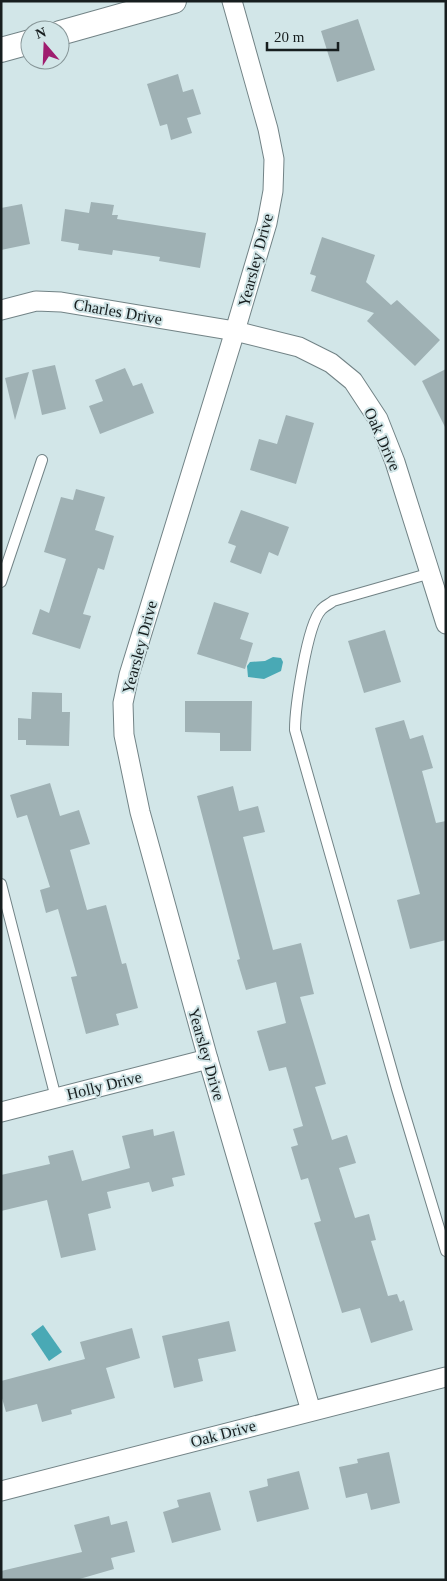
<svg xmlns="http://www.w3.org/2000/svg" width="447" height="1581" viewBox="0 0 447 1581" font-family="'Times New Roman',serif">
	<rect width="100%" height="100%" fill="#d2e6e8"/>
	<g fill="#49a9b5">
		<polygon points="273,657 281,658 283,662 281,671 264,679 248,677 247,666 250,662 265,661"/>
		<polygon points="43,1325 62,1352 49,1361 31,1334"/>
	</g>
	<g fill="#9fb1b4">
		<polygon points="358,19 375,70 337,82 321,31"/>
		<polygon points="178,74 183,92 193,89 201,114 187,118 192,133 171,140 167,124 160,126 147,84"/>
		<polygon points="91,202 114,205 112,215 118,215 117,219 206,233 200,268 159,261 160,257 113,250 112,255 78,250 79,244 61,241 65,209 89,213"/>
		<polygon points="22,204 30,244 1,250 1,208"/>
		<polygon points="322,237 375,255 366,282 391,305 397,300 440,340 415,366 367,321 374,313 311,291 316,276 310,274"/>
		<polygon points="55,365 66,409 42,415 32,370"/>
		<polygon points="125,368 133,386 142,383 154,413 100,434 89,406 103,401 95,380"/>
		<polygon points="446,369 446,429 422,381"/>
		<polygon points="29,372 15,420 5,378"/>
		<polygon points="286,415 314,423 296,484 250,470 259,439 277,444"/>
		<polygon points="76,489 105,497 95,530 114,536 104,570 98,568 83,614 91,616 80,649 32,634 40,609 49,613 66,559 44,552 61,497 73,500"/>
		<polygon points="241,510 289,527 278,556 269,552 261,574 230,562 236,546 228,543"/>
		<polygon points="214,602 249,613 240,639 253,643 245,669 197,654"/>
		<polygon points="385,630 401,682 364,693 348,641"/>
		<polygon points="32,692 62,693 62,712 70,712 69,746 26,745 26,740 18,740 18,718 31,719"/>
		<polygon points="185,701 252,701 251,751 220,751 220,733 185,732"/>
		<polygon points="404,720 410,739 423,735 433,768 422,771 436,823 446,821 446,940 410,949 397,900 420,894 375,728"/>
		<polygon points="50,783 60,816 79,810 90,844 70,850 87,910 106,905 122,964 126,963 138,1008 116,1014 119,1025 86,1034 71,977 77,976 58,909 46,913 40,890 50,887 27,815 17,818 10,795"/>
		<polygon points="233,786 239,811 258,806 265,832 243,837 273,950 301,943 314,994 300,997 326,1084 315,1087 332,1140 347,1135 356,1163 339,1168 355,1218 369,1214 376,1240 371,1241 388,1296 397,1294 400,1302 404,1300 413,1330 371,1343 360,1308 342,1313 314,1223 321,1221 308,1178 301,1180 291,1147 298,1145 293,1129 303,1126 286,1067 269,1071 257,1031 286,1023 276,982 246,990 237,960 240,959 197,796"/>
		<polygon points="153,1129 154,1136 174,1131 185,1175 172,1178 174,1186 152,1192 149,1182 107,1192 111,1208 88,1214 96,1250 61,1258 47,1200 1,1211 1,1175 50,1164 48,1156 73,1150 82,1181 130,1168 122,1136"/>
		<polygon points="229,1321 236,1351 198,1359 203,1381 174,1388 162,1336"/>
		<polygon points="132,1328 140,1358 106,1368 115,1398 71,1410 72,1414 42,1422 37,1404 6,1412 1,1395 1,1381 85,1359 80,1342"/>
		<polygon points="389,1452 400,1503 371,1510 367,1493 346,1498 339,1467 358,1463 357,1459"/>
		<polygon points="299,1471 309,1509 257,1522 249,1491 268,1486 267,1479"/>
		<polygon points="210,1492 221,1530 172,1543 163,1512 179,1507 177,1500"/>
		<polygon points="109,1516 111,1525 127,1521 135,1552 111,1558 114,1569 76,1580 1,1580 1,1571 82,1552 74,1525"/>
	</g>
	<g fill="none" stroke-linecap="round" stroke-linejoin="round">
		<g stroke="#728386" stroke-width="12">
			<g id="service">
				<path d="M431 573 333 601C330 604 324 606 321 610 307 625 295 708 295 730L397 1089 446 1251"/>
				<polyline points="1,582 42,460"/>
				<polyline points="1,884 56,1098"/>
			</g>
		</g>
		<g stroke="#728386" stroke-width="21">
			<g id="minor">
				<polyline points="232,1 268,129 274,159 273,191 267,223 235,331 129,675 123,703 124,735 140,812 208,1059 311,1411"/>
				<polyline points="1,310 36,301 61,302 235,331 299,347 331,363 353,381 378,419 395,462 446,624"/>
				<polyline points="1,1112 208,1059"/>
				<polyline points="1,1491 446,1377"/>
			</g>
		</g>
		<g stroke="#728386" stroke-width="26">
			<g id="tertiary">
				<polyline points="60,33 174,1"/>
				<polyline points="1,50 30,42"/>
			</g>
		</g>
		<use href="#service" stroke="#fff" stroke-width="10"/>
		<use href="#minor" stroke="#fff" stroke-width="19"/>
		<use href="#tertiary" stroke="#fff" stroke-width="24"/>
	</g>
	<g text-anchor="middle" stroke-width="4" stroke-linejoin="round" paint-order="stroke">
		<g font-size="16" fill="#171e1f" stroke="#d2e6e8">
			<text transform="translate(255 260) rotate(-75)" y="6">Yearsley Drive</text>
			<text transform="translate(118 311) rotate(10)" y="6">Charles Drive</text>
			<text transform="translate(383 439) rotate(66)" y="6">Oak Drive</text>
			<text transform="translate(139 647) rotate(-75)" y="6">Yearsley Drive</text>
			<text transform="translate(207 1054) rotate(74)" y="6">Yearsley Drive</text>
			<text transform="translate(104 1085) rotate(-14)" y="6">Holly Drive</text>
			<text transform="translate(223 1433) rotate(-15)" y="6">Oak Drive</text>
		</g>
	</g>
	<rect width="447" height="1581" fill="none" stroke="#171e1f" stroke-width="5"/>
	<g transform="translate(45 45) rotate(341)"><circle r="24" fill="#d2e6e8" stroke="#879698"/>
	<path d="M0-4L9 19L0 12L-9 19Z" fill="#9f1d6f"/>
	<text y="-8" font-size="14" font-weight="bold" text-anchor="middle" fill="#171e1f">N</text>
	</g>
	<path d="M267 42v8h71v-8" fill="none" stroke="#171e1f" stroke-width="2.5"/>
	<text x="274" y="42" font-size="15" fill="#171e1f" stroke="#d2e6e8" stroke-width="4" paint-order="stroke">20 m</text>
</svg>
